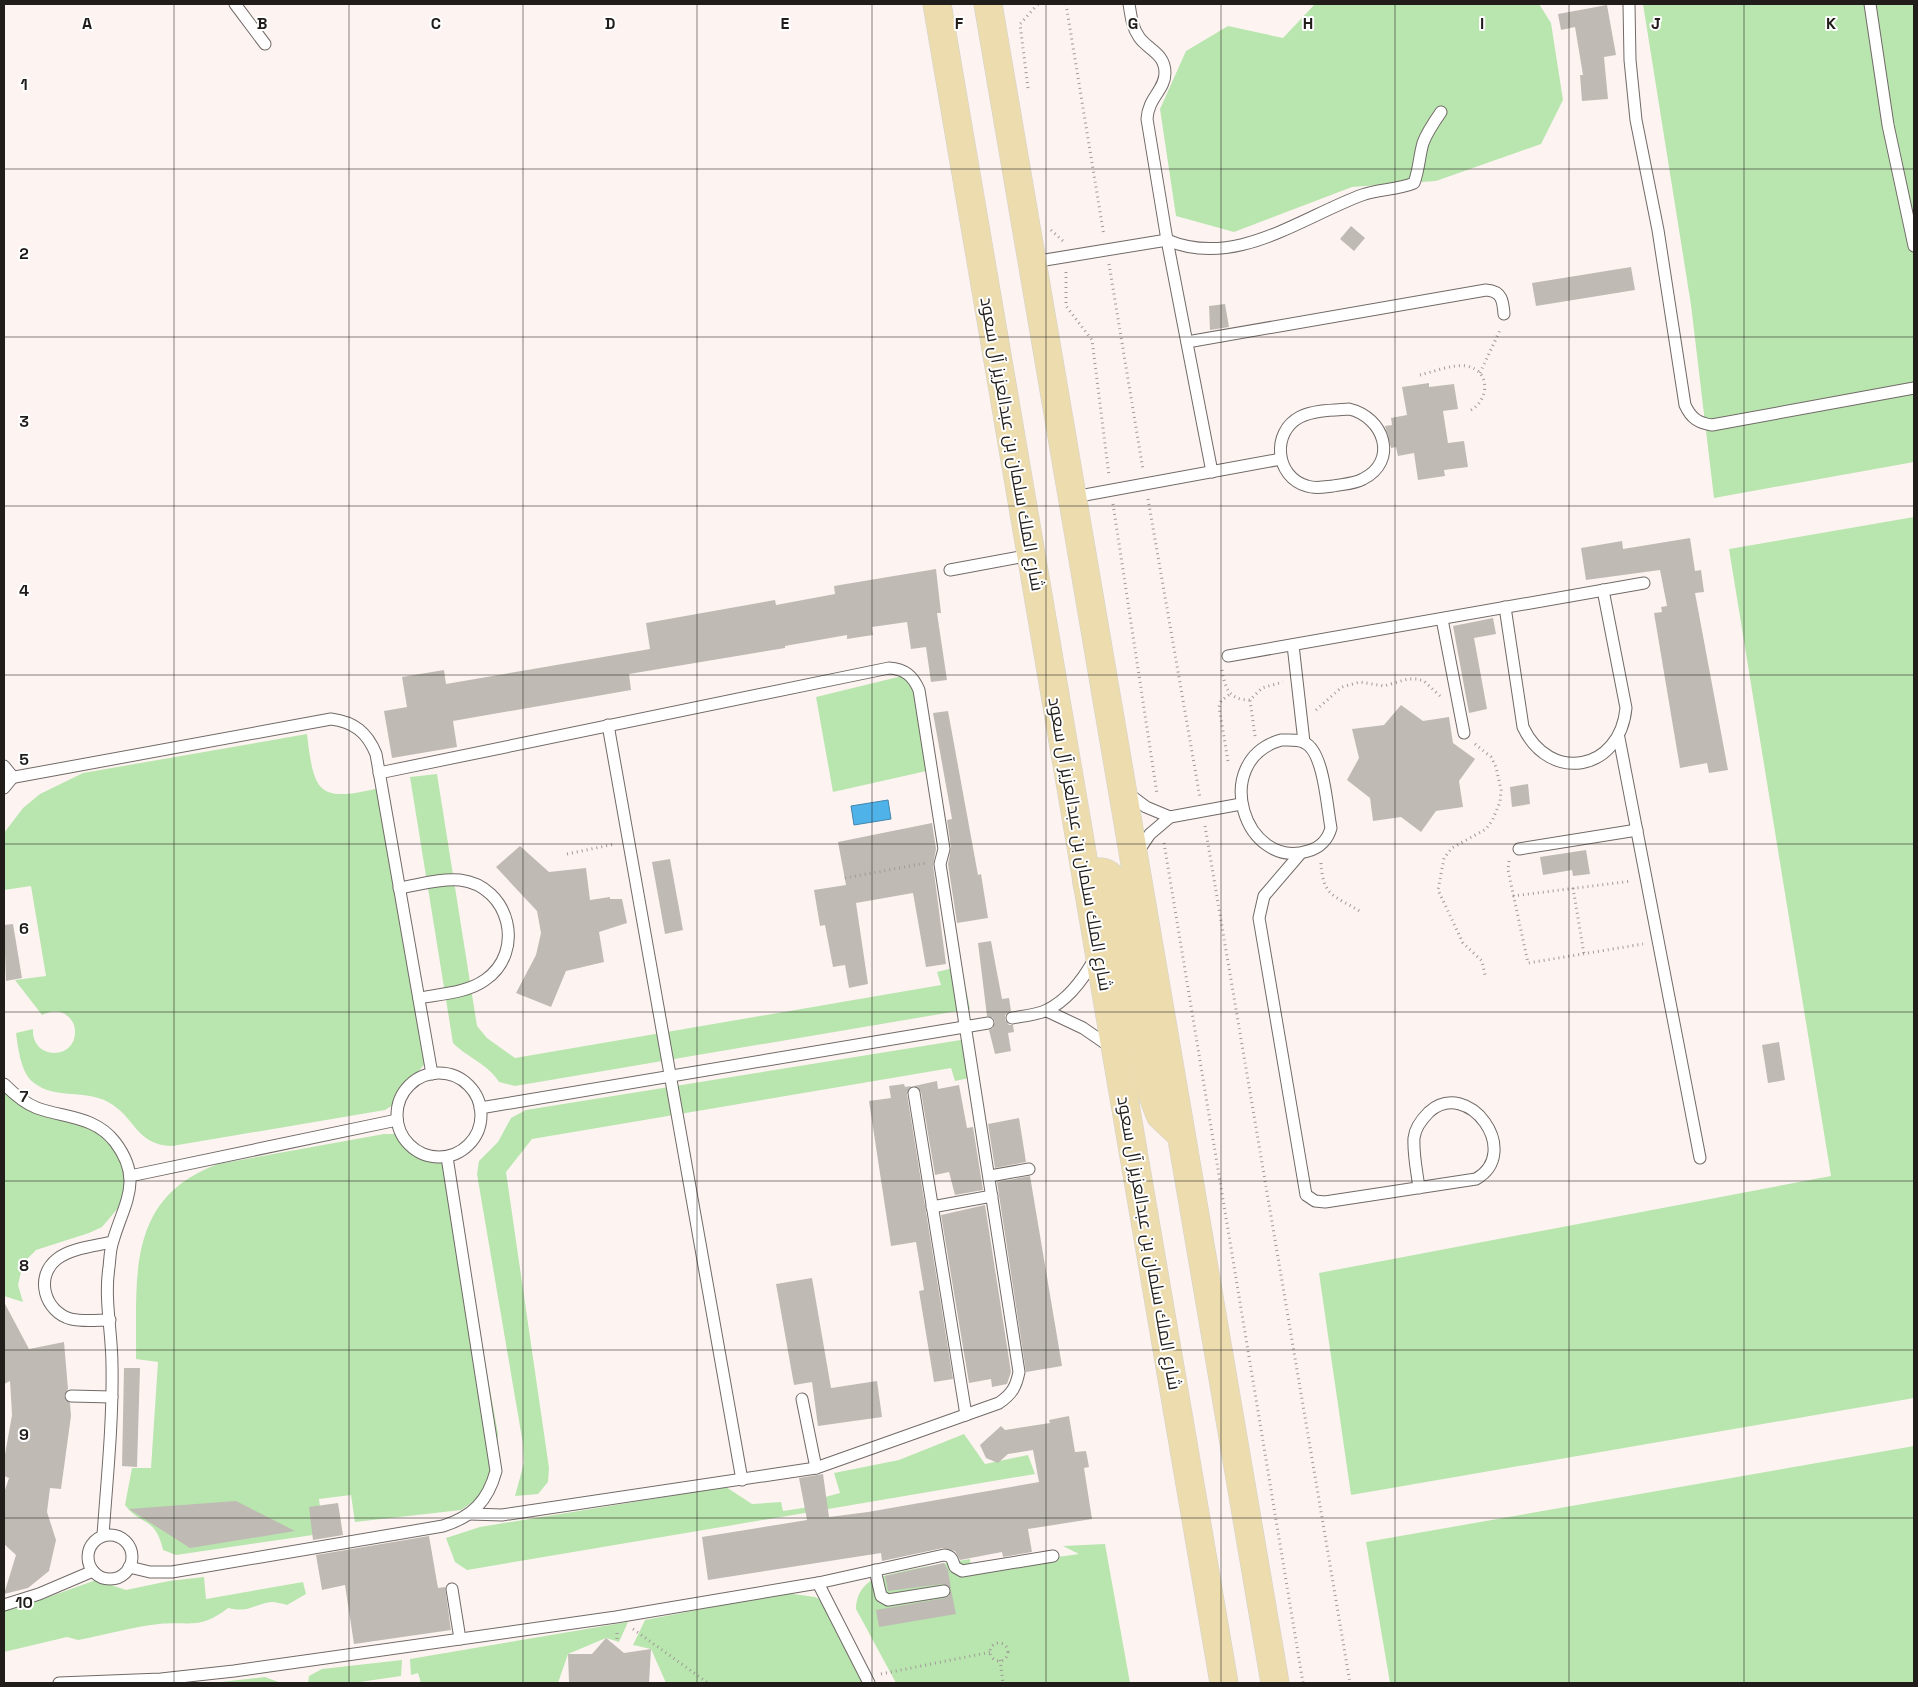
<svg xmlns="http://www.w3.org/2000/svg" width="1918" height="1687" viewBox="0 0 1918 1687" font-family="'Space Grotesk',Cairo,sans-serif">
	<rect width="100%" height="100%" fill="#fdf4f1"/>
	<g fill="#b9e5af">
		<polygon points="1315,4 1539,4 1551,23 1563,100 1541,144 1436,181 1352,187 1234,232 1176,216 1160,109 1186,51 1228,26 1283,38"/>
		<polygon points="1643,4 1914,4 1914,462 1714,498 1691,305"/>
		<polygon points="1914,517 1914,1398 1351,1495 1319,1273 1831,1176 1729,549"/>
		<polygon points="898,677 908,678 923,692 931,770 833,792 816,697"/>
		<path d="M307 734C314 795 319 802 380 788L428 1051 424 1065 404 1086 398 1102 385 1110 172 1146C135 1145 136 1117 108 1102 85 1089 56 1100 34 1083 21 1074 18 1048 16 1033L33 1029C31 1060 76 1061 75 1031 75 1024 71 1018 65 1014 58 1010 50 1011 42 1015L15 980 46 976 31 886 4 890V833L23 808 40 794 83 773Z"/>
		<path d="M437 774 477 1026 487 1038 515 1058 941 985 937 972 961 966 970 1009 515 1086 499 1082C488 1064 468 1058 453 1043L410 777Z"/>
		<polygon points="973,1038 979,1076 955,1081 951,1068 532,1139 506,1172 549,1468 548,1482 538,1494 515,1496 524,1463 523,1444 477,1174 479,1161 498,1142 511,1118 526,1110"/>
		<polygon points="4,1083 10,1095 87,1119 122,1153 125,1188 119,1207 102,1227 89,1233 36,1250 23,1263 18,1285 23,1302 4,1296"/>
		<path d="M384 1134H407C413 1150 424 1157 441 1160L452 1178 498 1434 497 1460 491 1479 477 1499 461 1510 355 1522 351 1495 319 1499 322 1524 313 1535 176 1555 163 1550C155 1515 141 1527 125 1505L132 1468H151L158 1362 136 1359C137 1278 125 1198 218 1164Z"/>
		<polygon points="964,1434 985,1464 1028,1455 1035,1474 467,1570 455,1562 446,1538 480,1527 726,1487 752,1504 781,1502 783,1511 816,1506 814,1500 840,1493 834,1473 899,1460"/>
		<polygon points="1914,1446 1914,1683 1390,1683 1366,1542"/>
		<path d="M1105 1544 1130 1683H896L856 1609C856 1598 860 1589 869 1582 884 1572 949 1563 970 1559L971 1569 1079 1554 1063 1546Z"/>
		<path d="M204 1577 206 1599 303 1582 306 1594 287 1605C283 1604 276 1602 271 1602 252 1605 250 1613 228 1608 200 1630 189 1621 159 1624 132 1627 105 1635 78 1640L67 1637 4 1652V1610L18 1608 96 1580 126 1590 169 1581Z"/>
		<polygon points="786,1593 815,1597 827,1603 873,1683 666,1683 651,1649 633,1645 645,1620"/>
		<polygon points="628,1622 619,1642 606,1638 568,1654 558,1683 421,1683 418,1673 411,1675 410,1659"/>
		<polygon points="402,1660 401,1676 353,1683 308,1683 309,1676 322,1669"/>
		<polygon points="265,1677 281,1683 212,1683"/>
	</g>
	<polygon fill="#4fb3ea" stroke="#4186ac" points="888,800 891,819 854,825 851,806"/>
	<g fill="#bfbab4">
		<polygon points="1607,5 1616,55 1604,57 1608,99 1582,101 1580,75 1583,75 1575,27 1561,30 1558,14"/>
		<polygon points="1351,226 1365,238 1354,251 1340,239"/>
		<polygon points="1631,267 1635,290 1536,306 1532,283"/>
		<polygon points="1225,304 1229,327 1210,330 1209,306"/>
		<polygon points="1429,383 1429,387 1454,384 1458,409 1443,411 1448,443 1464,441 1468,467 1444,470 1445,476 1418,480 1414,453 1398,456 1396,447 1391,448 1385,426 1392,425 1391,418 1407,415 1402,387"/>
		<polygon points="1690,538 1695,571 1701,570 1704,592 1695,593 1728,770 1709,773 1707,763 1680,768 1654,613 1662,612 1661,607 1667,606 1660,570 1586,580 1581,548 1622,541 1623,549"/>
		<polygon points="936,569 941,613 937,613 947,680 931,682 926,647 911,649 907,622 872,627 873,635 847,639 847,635 785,646 785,648 629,674 631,690 453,721 457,747 392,758 384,711 407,707 402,677 444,670 446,684 650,649 646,623 775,600 776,605 835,594 834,586"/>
		<polygon points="1493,618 1496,634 1474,638 1487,709 1469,713 1453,626"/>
		<polygon points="1401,705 1423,721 1449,717 1453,743 1475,759 1459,781 1463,807 1436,811 1421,832 1401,817 1373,821 1370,798 1347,780 1359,758 1352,729 1384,725"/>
		<polygon points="948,711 978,875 981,874 988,918 957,923 948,864 951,848 947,820 952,819 933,713"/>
		<polygon points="1528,784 1530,804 1512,807 1510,787"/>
		<polygon points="932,823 936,849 933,865 946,964 926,967 913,893 856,903 868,984 849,988 845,965 833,967 825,925 820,926 814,890 846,885 838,842"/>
		<polygon points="520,846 549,872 586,868 590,900 610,897 610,899 622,899 627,923 599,932 604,962 566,971 551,1007 516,993 536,955 541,933 537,911 496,867"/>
		<polygon points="1586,850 1590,874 1573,876 1572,870 1543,875 1540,857"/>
		<polygon points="670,859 683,930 665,934 652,862"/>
		<polygon points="13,924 22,978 6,981 4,925"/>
		<polygon points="991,941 1002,999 1009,998 1011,1011 1005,1015 1005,1020 1009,1025 1013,1025 1014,1032 1008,1033 1011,1051 995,1054 989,1030 993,1028 995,1022 993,1018 987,1016 978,943"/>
		<polygon points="1779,1042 1785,1080 1768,1083 1762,1045"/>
		<polygon points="937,1081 938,1089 959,1085 967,1128 973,1127 983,1190 955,1195 949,1172 935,1175 921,1092 914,1086"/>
		<polygon points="904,1084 905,1087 911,1086 907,1094 953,1379 934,1382 919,1291 924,1290 916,1242 891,1246 869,1101 891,1098 889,1086"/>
		<polygon points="1019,1118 1026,1162 995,1168 988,1124"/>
		<polygon points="1030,1176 1062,1366 1026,1372 997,1182"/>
		<polygon points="985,1205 1011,1372 1007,1384 992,1387 991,1379 969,1383 941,1215"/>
		<polygon points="812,1278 831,1388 877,1381 882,1417 818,1426 812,1382 794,1385 776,1284"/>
		<polygon points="4,1302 29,1349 64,1342 68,1389 64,1396 70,1403 71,1416 61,1489 50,1488 47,1512 56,1540 49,1571 28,1588 4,1594 16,1555 4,1544 4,1493 9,1478 4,1476 4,1460 12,1415 10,1381 4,1384"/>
		<polygon points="124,1368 140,1368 137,1467 122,1466"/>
		<polygon points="1069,1416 1075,1452 1086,1451 1089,1467 1084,1468 1092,1519 1028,1529 1032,1552 1003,1557 1002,1552 960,1560 955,1551 943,1548 882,1561 881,1553 708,1580 702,1537 807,1520 799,1478 823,1474 829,1517 868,1512 1039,1482 1033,1450 1008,1454 998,1463 986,1458 980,1445 1001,1426 1005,1430 1050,1423 1049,1420"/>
		<polygon points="236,1501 295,1531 190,1548 129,1509"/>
		<polygon points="338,1503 343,1535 313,1540 309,1507"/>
		<polygon points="429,1536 438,1588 445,1587 451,1630 354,1644 345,1585 322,1590 316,1555"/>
		<polygon points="944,1563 948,1570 951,1589 943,1584 888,1591 885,1576"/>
		<polygon points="951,1590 956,1614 879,1627 876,1610 945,1598 949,1596"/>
		<polygon points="606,1638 624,1653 651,1649 649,1683 569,1683 568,1654 592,1654"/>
	</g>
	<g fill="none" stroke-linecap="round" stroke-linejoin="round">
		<g stroke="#716a67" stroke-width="13">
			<g id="lane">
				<polyline points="235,4 265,44"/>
				<path d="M1129 4C1131 16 1132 27 1139 37 1148 50 1165 53 1165 73 1165 90 1148 98 1147 119L1167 240 1212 472"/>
				<path d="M1629 4 1630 60 1636 120 1658 230 1685 405C1691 418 1698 423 1712 425L1914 388"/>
				<polyline points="1870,4 1888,125 1914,246"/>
				<path d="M1033 262 1167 240C1235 269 1300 218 1362 195 1379 189 1397 190 1414 183 1419 170 1419 157 1423 143 1427 132 1434 122 1441 112"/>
				<path d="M1187 342 1486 290C1502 291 1503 301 1504 314"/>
				<path d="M1349 409C1384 417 1399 461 1363 479 1354 484 1343 484 1333 486 1324 487 1315 489 1307 486 1275 477 1271 432 1300 417 1314 410 1334 410 1349 409Z"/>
				<polyline points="1074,497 1281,459"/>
				<polyline points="950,570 1031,555"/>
				<path d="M1505 607 1523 727C1550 784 1620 771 1626 708L1603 590"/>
				<polyline points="1442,619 1464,733"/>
				<polyline points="1293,645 1304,742"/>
				<polyline points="1228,656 1644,583"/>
				<polyline points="608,725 742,1480"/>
				<polyline points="1619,738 1700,1158"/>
				<path d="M1281 740C1289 740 1299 739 1305 743 1324 752 1327 808 1331 828 1328 839 1320 848 1308 851 1245 871 1209 761 1281 740Z"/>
				<polyline points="4,766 13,777 4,788"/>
				<path d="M379 773 889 668C905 669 913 676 919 690L944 849 940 864 1019 1372C1016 1387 1012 1394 999 1403L816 1468 502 1515 470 1514"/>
				<path d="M4 779 331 719C354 722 367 732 376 754L432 1074"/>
				<polyline points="1126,792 1146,807 1170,817"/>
				<polyline points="1519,849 1637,830"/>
				<polyline points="1137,853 1150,834 1170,817 1241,804"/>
				<path d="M1300 854 1264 896 1259 918 1306 1195 1315 1201 1325 1202 1476 1179C1523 1152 1468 1077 1429 1112 1422 1119 1415 1128 1414 1138 1413 1154 1417 1172 1419 1188"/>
				<path d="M399 888C418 885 441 878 460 880 510 886 526 952 485 980 467 993 440 994 419 998"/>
				<polyline points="1047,1011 1083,1028 1112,1048"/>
				<path d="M1012 1018C1023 1016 1037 1015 1047 1010 1068 1000 1084 978 1095 958"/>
				<circle cx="439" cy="1115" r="42"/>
				<path d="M4 1084C14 1094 24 1103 37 1108 65 1118 95 1116 115 1142 144 1180 124 1203 113 1241 110 1249 110 1259 109 1267 104 1299 112 1333 112 1365 113 1422 107 1479 103 1535"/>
				<polyline points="914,1093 966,1415"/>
				<polyline points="480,1108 988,1023"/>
				<polyline points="130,1176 397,1120"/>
				<polyline points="990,1176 1029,1169"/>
				<polyline points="932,1207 992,1196"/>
				<path d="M110 1320C98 1320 83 1322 71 1319 45 1312 34 1277 57 1259 71 1248 95 1246 112 1242"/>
				<polyline points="71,1396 112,1397"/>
				<polyline points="802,1399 816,1468"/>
				<circle cx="110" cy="1557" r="22"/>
				<path d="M129 1567 150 1572H172L443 1526C472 1517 488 1501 496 1471L447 1157"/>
				<polyline points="875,1570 881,1596 888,1600 944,1591"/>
				<polyline points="818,1583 869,1683"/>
				<polyline points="452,1589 460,1639"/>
				<polyline points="4,1605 39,1594 93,1571"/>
				<path d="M59 1683 161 1679 234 1671 616 1617 818 1583 944 1555C953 1556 952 1560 955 1567L962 1571 1053 1556"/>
			</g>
		</g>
		<g stroke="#d2d2d1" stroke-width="29">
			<g id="primary">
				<polyline points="937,4 1224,1683"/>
				<polyline points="988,4 1275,1683"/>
				<path d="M1087 884C1092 869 1106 868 1114 881L1151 1091 1160 1115 1178 1132"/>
			</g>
		</g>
		<g stroke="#a19a98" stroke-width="3" stroke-dasharray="1 4" stroke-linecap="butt">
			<polyline points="1066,4 1104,236"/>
			<polyline points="1028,88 1020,24 1038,4"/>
			<polyline points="1051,230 1063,241"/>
			<polyline points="1109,264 1143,470"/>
			<polyline points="1066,272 1066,306 1092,340 1109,476"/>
			<polyline points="1480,373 1501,328"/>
			<path d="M1420 375C1433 372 1452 364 1466 366 1492 370 1489 402 1469 411"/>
			<polyline points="1148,499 1200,798"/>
			<polyline points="1113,504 1157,794"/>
			<path d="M1222 670C1225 688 1229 700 1250 700"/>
			<polyline points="1316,710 1342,687 1360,682 1384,686 1408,679 1417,679 1424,681 1440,696"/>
			<polyline points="1255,736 1250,700 1262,688 1283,682"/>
			<polyline points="1475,744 1491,757 1496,767 1501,790 1500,802 1492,821 1486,829 1452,848 1444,858 1438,890 1463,943 1482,961 1485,975"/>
			<polyline points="1228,761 1219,707 1221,701 1230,694"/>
			<polyline points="1205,826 1350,1683"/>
			<polyline points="1164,843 1303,1683"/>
			<polyline points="567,854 615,844"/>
			<polyline points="1509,861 1508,870 1528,963 1643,944"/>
			<path d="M1321 863C1323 897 1334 895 1361 912"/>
			<polyline points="845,878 926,863"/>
			<polyline points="1573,888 1584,954"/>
			<polyline points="1513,896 1632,881"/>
			<polyline points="633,1629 708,1683"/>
			<polyline points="617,1633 617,1642"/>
			<circle cx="999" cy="1652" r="9"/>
			<polyline points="1000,1660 1003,1683"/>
			<polyline points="881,1674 991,1652"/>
		</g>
		<use href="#lane" stroke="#fff" stroke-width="11"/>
		<use href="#primary" stroke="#ecdcae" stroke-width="28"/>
	</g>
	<path fill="none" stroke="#201d1b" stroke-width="1" stroke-opacity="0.55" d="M174 4V1683M349 4V1683M523 4V1683M697 4V1683M872 4V1683M1046 4V1683M1221 4V1683M1395 4V1683M1569 4V1683M1744 4V1683M4 169H1914M4 337H1914M4 506H1914M4 675H1914M4 844H1914M4 1012H1914M4 1181H1914M4 1350H1914M4 1518H1914"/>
	<g text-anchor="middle" stroke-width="4" stroke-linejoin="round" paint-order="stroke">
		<g font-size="18" fill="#201d1b" stroke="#fff">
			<text transform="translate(1012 444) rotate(80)" y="6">شارع الملك سلمان بن عبدالعزيز آل سعود</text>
			<text transform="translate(1080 844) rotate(80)" y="6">شارع الملك سلمان بن عبدالعزيز آل سعود</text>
			<text transform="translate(1149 1243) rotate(80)" y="6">شارع الملك سلمان بن عبدالعزيز آل سعود</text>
		</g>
	</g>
	<g font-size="16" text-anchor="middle" font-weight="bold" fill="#201d1b" stroke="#fff" stroke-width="4" stroke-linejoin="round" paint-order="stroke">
		<text x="87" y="29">A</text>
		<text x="262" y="29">B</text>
		<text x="436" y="29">C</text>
		<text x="610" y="29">D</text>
		<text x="785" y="29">E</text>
		<text x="959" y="29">F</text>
		<text x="1133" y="29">G</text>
		<text x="1308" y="29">H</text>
		<text x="1482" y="29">I</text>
		<text x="1656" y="29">J</text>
		<text x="1831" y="29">K</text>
		<text x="24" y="90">1</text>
		<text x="24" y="259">2</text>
		<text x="24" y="427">3</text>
		<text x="24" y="596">4</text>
		<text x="24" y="765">5</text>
		<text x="24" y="934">6</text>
		<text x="24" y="1102">7</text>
		<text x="24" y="1271">8</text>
		<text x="24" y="1440">9</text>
		<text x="24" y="1608">10</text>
	</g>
	<rect width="1918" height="1687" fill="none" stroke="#201d1b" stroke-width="10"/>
</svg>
